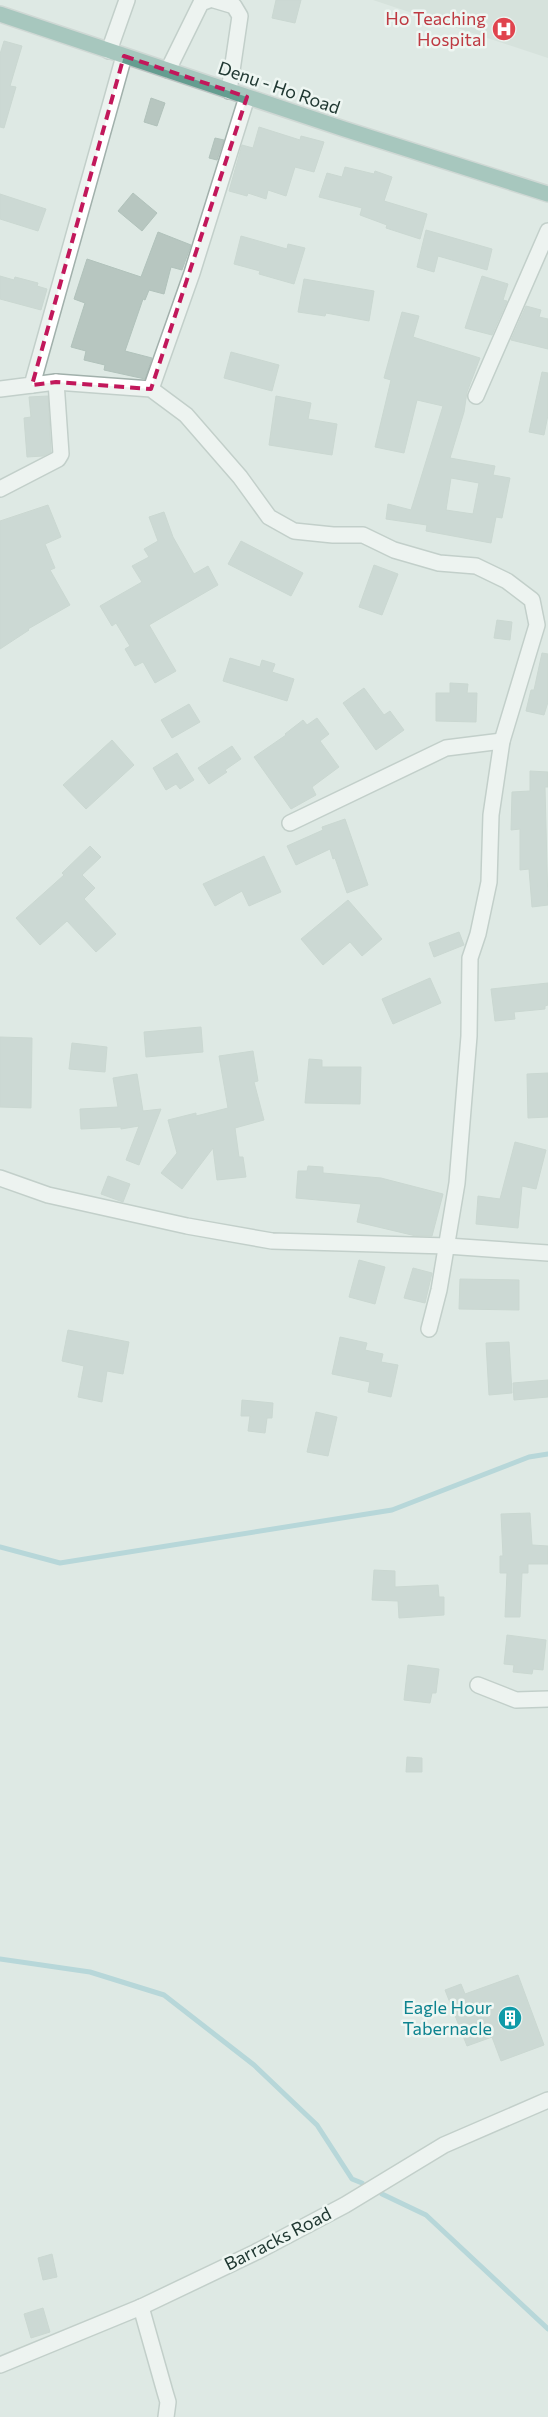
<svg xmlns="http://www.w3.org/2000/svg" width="548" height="2417" viewBox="0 0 548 2417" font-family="Commissioner,sans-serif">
	<rect width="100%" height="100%" fill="#dee9e4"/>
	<polygon fill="#ccd9d3" points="373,0 548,0 548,58"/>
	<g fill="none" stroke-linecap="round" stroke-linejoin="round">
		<g stroke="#88c0cc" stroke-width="5">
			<polyline points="0,1547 60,1563 392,1510 529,1457 548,1454"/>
			<polyline points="0,1959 90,1972 164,1995 254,2065 317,2125 352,2179 362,2183"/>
			<polyline points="382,2194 426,2215 548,2329"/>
		</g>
	</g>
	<g fill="#b7c6c0" stroke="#b1c2bb" fill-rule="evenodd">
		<polygon points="276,0 301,0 295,23 272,18"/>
		<polygon points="4,41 22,46 10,86 16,87 4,128 0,127 0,54"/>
		<polygon points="151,98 165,103 157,126 144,122"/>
		<polygon points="259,127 300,140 301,136 324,142 314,172 295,167 286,196 268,190 266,199 248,193 247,196 229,191 242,145 253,148"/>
		<polygon points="215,138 224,140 217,160 209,158"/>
		<polygon points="345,167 374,174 375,171 392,177 384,201 427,214 420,239 386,228 387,225 360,215 362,208 319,197 327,173 342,177"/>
		<polygon points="133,193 157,213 142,231 118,211"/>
		<polygon points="0,194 46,209 38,231 0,219"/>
		<polygon points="426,230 492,249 487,270 438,256 434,272 417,267"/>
		<polygon points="158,232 191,245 182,270 171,267 164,294 149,290 145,300 143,299 125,351 152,358 145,379 104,370 105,365 84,360 86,351 71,347 85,303 74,299 87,259 141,277"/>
		<polygon points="241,236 287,249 288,244 305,248 294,284 259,274 260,271 234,264"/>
		<polygon points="0,276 14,280 15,277 38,283 37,286 47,289 41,310 0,299"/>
		<polygon points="482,276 508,284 503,300 507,301 492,335 465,328"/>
		<polygon points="304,279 374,291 369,321 326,313 325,316 298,312"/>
		<polygon points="526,306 541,310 539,317 548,319 548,349 511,340"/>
		<path d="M402 312 419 316 413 337 480 358 467 392 464 412 450 458 495 466 493 475 510 478 502 518 496 517 491 543 426 531 427 525 386 519 388 504 411 510 443 406 417 400 404 453 375 447 391 380 384 378ZM451 478 479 483 473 514 446 510Z"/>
		<polygon points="231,352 279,365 272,391 224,378"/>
		<polygon points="542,372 548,373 548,415 544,435 529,432"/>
		<polygon points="48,396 51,452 43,456 27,457 24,418 31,417 29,397"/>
		<polygon points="276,396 311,403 308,419 337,424 332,455 269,445"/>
		<polygon points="48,505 61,537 45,544 55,568 50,570 70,605 28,629 29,630 0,649 0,521"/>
		<polygon points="164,512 173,537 194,574 208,566 218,585 149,625 176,671 155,683 143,662 135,666 125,649 130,646 116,623 112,626 100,606 142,582 132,566 149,557 144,549 158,541 149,517"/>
		<polygon points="241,541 303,573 291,596 228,564"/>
		<polygon points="374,565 398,574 382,615 359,607"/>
		<polygon points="497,620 512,622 510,640 494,638"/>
		<polygon points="542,653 548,654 548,702 544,715 526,711 531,690 534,690"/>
		<polygon points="230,658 260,667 262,660 275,664 272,672 294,679 287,701 223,681"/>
		<polygon points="450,683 468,684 467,693 477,693 476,722 436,721 436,693 450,693"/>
		<polygon points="364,688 384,715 390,711 404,730 376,750 343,703"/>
		<polygon points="189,704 200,722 172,738 161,720"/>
		<polygon points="317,718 329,734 320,741 339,767 312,787 316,795 291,809 254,757 286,735 285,734 303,720 307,725"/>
		<polygon points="112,740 134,765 86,809 63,785"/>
		<polygon points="232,746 241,759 225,770 227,772 209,784 198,768"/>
		<polygon points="177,753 194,780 180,789 176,784 166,790 153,768"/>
		<polygon points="530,771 548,772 548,787 545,787 548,905 532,907 529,869 520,870 520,829 511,830 512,792 530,791"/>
		<polygon points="345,819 368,885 347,893 335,858 333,859 330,849 296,865 287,846 323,830 322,827"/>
		<polygon points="90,846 101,857 82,875 95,888 84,899 116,934 96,952 67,921 40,945 16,918 64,875 62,873"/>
		<polygon points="264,856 281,892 249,906 242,891 215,906 203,884"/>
		<polygon points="348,900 382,939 362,956 350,942 323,965 301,939"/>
		<polygon points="459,932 464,945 434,957 429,943"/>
		<polygon points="430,978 441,1003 393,1024 382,999"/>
		<polygon points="548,983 548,1005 545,1006 545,1009 514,1012 515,1019 495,1021 491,989"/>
		<polygon points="201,1027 203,1052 146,1057 144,1032"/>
		<polygon points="0,1037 32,1038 31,1108 0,1107"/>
		<polygon points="72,1043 107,1047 105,1072 69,1069"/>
		<polygon points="253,1051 258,1081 254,1082 264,1120 235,1128 239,1157 243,1157 246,1177 217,1180 213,1148 182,1189 161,1173 177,1153 168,1120 196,1113 196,1116 228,1108 219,1056"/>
		<polygon points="309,1059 322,1060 322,1067 361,1067 360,1104 305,1103"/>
		<polygon points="548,1073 548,1117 528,1118 527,1074"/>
		<polygon points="137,1074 143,1111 161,1109 139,1165 126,1160 139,1126 121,1129 121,1127 81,1129 80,1109 118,1107 113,1078"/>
		<polygon points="515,1142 546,1150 536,1189 522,1186 518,1228 476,1224 478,1196 500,1199"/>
		<polygon points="308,1166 323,1167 323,1173 381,1178 443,1194 432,1236 416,1236 357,1222 361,1204 296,1198 298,1171 307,1171"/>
		<polygon points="108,1176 130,1184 123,1202 101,1194"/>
		<polygon points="359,1260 385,1267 375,1304 349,1297"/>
		<polygon points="413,1268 432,1273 425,1303 404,1298"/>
		<polygon points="460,1279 519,1280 519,1310 459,1309"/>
		<polygon points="68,1330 129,1342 123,1374 107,1371 102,1402 78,1397 84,1366 62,1361"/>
		<polygon points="340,1337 367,1343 365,1350 383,1354 381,1362 398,1365 391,1397 368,1392 370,1382 332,1374"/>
		<polygon points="509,1342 512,1393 489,1395 486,1343"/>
		<polygon points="548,1380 548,1397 514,1400 513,1383"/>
		<polygon points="242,1400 273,1403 272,1418 267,1418 265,1433 248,1431 250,1416 241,1416"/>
		<polygon points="316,1412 337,1417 328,1456 307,1452"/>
		<polygon points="530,1513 532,1545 548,1546 548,1564 528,1564 528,1573 522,1573 520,1617 505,1617 507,1573 500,1573 500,1556 503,1556 501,1514"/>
		<polygon points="374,1570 395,1571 395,1587 438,1585 439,1597 444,1597 444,1615 399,1618 398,1601 372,1600"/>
		<polygon points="507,1635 546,1640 543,1670 533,1669 532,1674 513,1672 514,1665 504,1664"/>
		<polygon points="408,1665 439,1669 436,1693 432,1693 430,1703 404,1700"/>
		<polygon points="407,1757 422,1758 422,1772 406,1772"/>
		<polygon points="518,1975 544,2045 501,2061 492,2037 467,2046 445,1990 461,1984 465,1994"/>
		<polygon points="52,2254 57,2277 43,2280 38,2258"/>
		<polygon points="43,2308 50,2332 31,2338 24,2314"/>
	</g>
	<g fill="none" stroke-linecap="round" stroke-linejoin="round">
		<g stroke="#a1b0ab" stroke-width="18">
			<g id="minor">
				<polyline points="214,0 234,6 240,16 229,91"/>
				<polyline points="109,51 127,0"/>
				<polyline points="168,70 201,3 209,0"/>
				<polyline points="32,385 56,382 151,389 186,415 240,477 269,517 294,531 333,535 363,535 394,550 439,563 476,566 507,581 532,600 537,625 502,741 491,815 489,882 478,934 470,958 469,1036 457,1183 439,1290 429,1329"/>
				<polyline points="0,389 32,385 124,56"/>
				<polyline points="151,389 192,273 247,97"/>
				<polyline points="476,396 548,231"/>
				<polyline points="0,489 58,459 61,454 56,382"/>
				<polyline points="290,823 446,748 502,741"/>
				<polyline points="0,1178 48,1195 187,1226 272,1241 447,1246 548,1253"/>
				<polyline points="478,1685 516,1700 548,1699"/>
				<polyline points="141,2307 165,2392 168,2402 166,2417"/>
				<polyline points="0,2365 141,2307 256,2252 345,2205 444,2145 548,2100"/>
			</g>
		</g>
		<g stroke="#bcc3c2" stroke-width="18">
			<polyline id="major" points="0,14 344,129 548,194"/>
		</g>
		<use href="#minor" stroke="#fff" stroke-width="15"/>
		<use href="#major" stroke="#649d90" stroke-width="15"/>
	</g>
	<path d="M0 0H548V2417H0ZM124 56 247 97 151 389 56 382 32 385Z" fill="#dee9e4" fill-opacity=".55" fill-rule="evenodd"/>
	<path fill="none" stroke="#c2185b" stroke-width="4" stroke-dasharray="10 6" stroke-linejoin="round" d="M124 56 247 97 151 389 56 382 32 385Z"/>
	<defs>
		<g id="hospital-disc" transform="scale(1.25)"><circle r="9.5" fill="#e0444e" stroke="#eef6f2"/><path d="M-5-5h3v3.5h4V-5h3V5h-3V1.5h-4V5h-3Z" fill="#fff"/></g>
		<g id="building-disc" transform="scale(1.25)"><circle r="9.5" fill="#0f9aa8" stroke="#eef6f2"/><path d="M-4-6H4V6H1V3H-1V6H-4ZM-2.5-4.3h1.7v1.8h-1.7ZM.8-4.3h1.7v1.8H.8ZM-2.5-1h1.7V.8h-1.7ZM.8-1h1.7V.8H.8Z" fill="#fff"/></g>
	</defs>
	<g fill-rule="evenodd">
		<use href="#hospital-disc" x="504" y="29"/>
		<use href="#building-disc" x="510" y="2018"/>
	</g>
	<g text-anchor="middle" stroke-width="5" stroke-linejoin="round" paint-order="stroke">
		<g font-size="18" fill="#be3a42" stroke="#eef6f2" text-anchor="end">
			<text x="486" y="25">Ho Teaching<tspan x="486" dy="21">Hospital</tspan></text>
		</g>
		<g font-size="18" fill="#203832" stroke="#eef6f2">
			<text transform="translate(279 88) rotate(19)" y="6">Denu - Ho Road</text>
			<text transform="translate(278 2239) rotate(-27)" y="6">Barracks Road</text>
		</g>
		<g font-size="18" fill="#0d838f" stroke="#eef6f2" text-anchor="end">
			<text x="492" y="2014">Eagle Hour<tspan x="492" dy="21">Tabernacle</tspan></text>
		</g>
	</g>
</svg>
